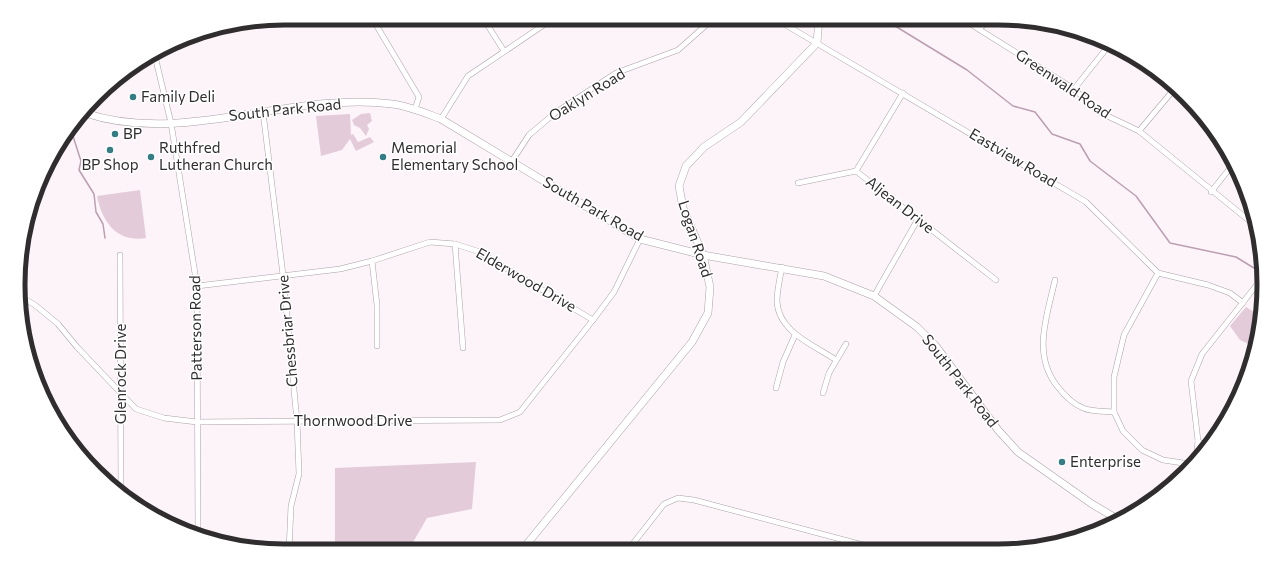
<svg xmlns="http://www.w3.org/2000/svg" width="1282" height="569" viewBox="0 0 1282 569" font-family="Commissioner,sans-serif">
	<rect width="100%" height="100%" fill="#fdf4fa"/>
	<g fill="#e3cbda">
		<polygon points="370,113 372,121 367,125 369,129 366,136 360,128 354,125 352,120 361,114"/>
		<polygon points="350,114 351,135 353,134 358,142 370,137 374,142 356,151 350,139 342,150 321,156 316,116"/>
		<path d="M140 190 146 238C117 243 102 222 97 196Z"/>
		<polygon points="1246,307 1262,317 1255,347 1240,340 1230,326"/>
		<polygon points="476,462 472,509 427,518 408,551 335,551 335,468"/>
	</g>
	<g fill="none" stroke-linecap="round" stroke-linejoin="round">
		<g stroke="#bb9fb1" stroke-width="1.5">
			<polyline points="882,18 967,70 1013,106 1035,112 1052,134 1080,144 1090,161 1136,196 1170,243 1236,257 1262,273"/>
			<polyline points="71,130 81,161 79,170 94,194 96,212 103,224 105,238"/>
		</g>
		<g stroke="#aaa2a7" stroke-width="6">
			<g id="street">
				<polyline points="372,18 419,97 415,109"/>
				<polyline points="483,18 504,51"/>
				<polyline points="774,18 1086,202 1158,273 1208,285 1230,293 1243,303"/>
				<polyline points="961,18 1074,89 1099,112 1139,131 1257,227"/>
				<polyline points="979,29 991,18"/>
				<polyline points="154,52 171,123 197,286 198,536"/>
				<polyline points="1074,89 1110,44"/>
				<polyline points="903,93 856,171 996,280"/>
				<polyline points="263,112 283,275 297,421 299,474 291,506 289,551"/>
				<polyline points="441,119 468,76 554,18"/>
				<polyline points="1139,131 1176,87"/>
				<polyline points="512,161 529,135 555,113 616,73 678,50 714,18"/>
				<polyline points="798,183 856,171"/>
				<polyline points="1211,192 1234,163"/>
				<polyline points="455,244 463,348"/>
				<polyline points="120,255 121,493"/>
				<polyline points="372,261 377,305 377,346"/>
				<path d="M782 267C780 278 777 290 777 301 778 332 814 345 836 360"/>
				<polyline points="1158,273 1124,335 1114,377 1114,412 1123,431 1142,450 1163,460 1190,464"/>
				<path d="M1055 280C1047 316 1032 354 1057 386 1064 395 1073 404 1083 408 1092 412 1105 411 1114 412"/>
				<polyline points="197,286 340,269 372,261 430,242 455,244 477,251 593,320"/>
				<polyline points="874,296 918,219"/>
				<polyline points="21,297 35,305 58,324 77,347 136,409 164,418 197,422 500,420 520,412 593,320 614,292 640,239"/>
				<polyline points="776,388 783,362 795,335"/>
				<polyline points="823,393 829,373 846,344"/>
				<polyline points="1198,441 1206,447"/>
				<polyline points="1196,458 1198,441 1191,381 1202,354 1263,277"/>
				<polyline points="854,549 858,544"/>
				<polyline points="628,550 664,504 678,498 694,500 878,549"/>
			</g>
		</g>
		<g stroke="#aaa2a7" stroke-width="8">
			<g id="secondary">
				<path d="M85 113C183 146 292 91 392 104 409 106 425 113 441 119L640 239 703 255 824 276 874 296 917 327 935 345 998 430 1018 452 1092 504 1119 520"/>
				<polyline points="522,550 692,342 708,313 710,287 703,255 683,208 679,186 686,166 704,147 741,122 817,43 819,18"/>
			</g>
		</g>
		<use href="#street" stroke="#fff" stroke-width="5"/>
		<use href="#secondary" stroke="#fff" stroke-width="7"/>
	</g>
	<g fill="#357d85" stroke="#fff" stroke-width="1.5">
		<circle cx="133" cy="97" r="4"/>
		<circle cx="115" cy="134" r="4"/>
		<circle cx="110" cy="150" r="4"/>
		<circle cx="151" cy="157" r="4"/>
		<circle cx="383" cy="157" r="4"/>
		<circle cx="1062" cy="462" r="4"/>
	</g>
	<g text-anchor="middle" stroke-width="3" stroke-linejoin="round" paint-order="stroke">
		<g font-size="15" fill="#302d2f" stroke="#fff">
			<text transform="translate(1063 84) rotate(34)" y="5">Greenwald Road</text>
			<text transform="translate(587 95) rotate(-32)" y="5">Oaklyn Road</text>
			<text transform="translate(285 110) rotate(-6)" y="5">South Park Road</text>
			<text transform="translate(1013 158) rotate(31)" y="5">Eastview Road</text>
			<text transform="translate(900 205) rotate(38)" y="5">Aljean Drive</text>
			<text transform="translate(593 209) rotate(30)" y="5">South Park Road</text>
			<text transform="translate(695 239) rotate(72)" y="5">Logan Road</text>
			<text transform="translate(526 280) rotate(30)" y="5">Elderwood Drive</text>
			<text transform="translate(196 328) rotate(-91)" y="5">Patterson Road</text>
			<text transform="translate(288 331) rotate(-95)" y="5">Chessbriar Drive</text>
			<text transform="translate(121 374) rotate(-90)" y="5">Glenrock Drive</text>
			<text transform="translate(960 381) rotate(52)" y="5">South Park Road</text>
			<text x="353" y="426">Thornwood Drive</text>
		</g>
		<g font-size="15" fill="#302d2f" stroke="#fff" text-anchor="start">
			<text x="141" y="102">Family Deli</text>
			<text x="123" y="139">BP</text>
			<text x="159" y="153">Ruthfred<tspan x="159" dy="17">Lutheran Church</tspan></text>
			<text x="391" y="153">Memorial<tspan x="391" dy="17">Elementary School</tspan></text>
			<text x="110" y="170" text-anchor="middle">BP Shop</text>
			<text x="1070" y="467">Enterprise</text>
		</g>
	</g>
	<path d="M0 0H1282V569H0ZM284 25H998A259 259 0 0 1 1257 284V285A259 259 0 0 1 998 544H284A259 259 0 0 1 25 285V284A259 259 0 0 1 284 25Z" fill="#fff" fill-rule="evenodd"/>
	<path fill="none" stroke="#302d2f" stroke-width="5" d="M284 25H998A259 259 0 0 1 1257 284V285A259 259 0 0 1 998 544H284A259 259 0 0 1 25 285V284A259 259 0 0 1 284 25Z"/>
</svg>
